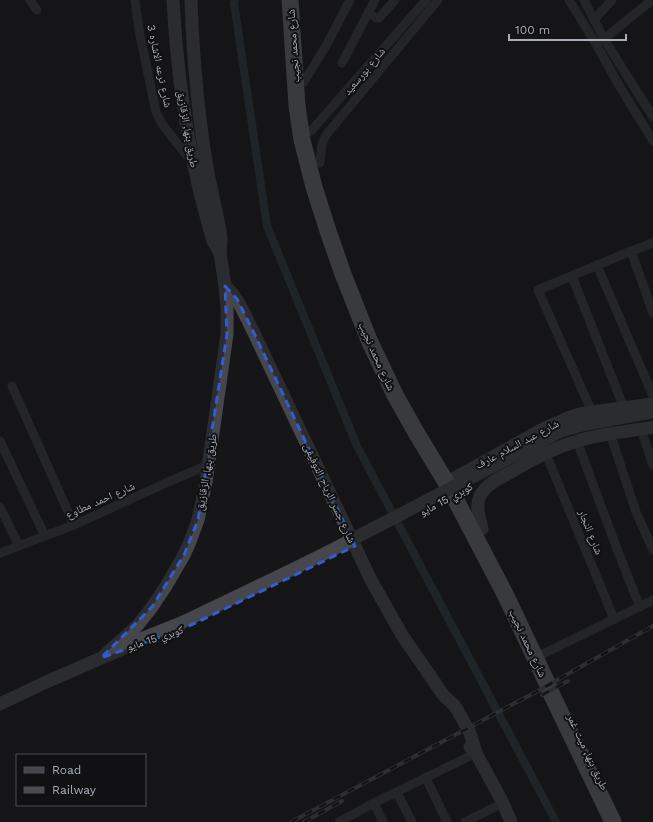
<svg xmlns="http://www.w3.org/2000/svg" width="653" height="822" viewBox="0 0 653 822" font-family="'Work Sans','Noto Naskh Arabic',sans-serif">
	<rect width="100%" height="100%" fill="#161618"/>
	<g fill="none" stroke-linecap="round" stroke-linejoin="round">
		<polyline stroke="#2c353c" stroke-width="8" points="235,0 234,3 267,226 357,446 556,822"/>
		<g stroke="#37383d" stroke-width="9">
			<polyline points="30,0 37,10"/>
			<polyline points="135,0 139,30 156,112 162,124 187,156 196,154"/>
			<polyline points="569,0 596,44 620,87 653,141"/>
			<polyline points="584,0 604,39 653,117"/>
			<polyline points="368,13 376,18 379,18 395,0"/>
			<polyline points="594,20 612,0"/>
			<polyline points="599,42 604,39 652,0"/>
			<polyline points="342,63 375,0"/>
			<polyline points="304,82 327,44 350,0"/>
			<polyline points="311,131 426,0"/>
			<polyline points="320,163 322,144 326,135 438,0"/>
			<polyline points="631,251 653,313"/>
			<polyline points="597,265 653,396"/>
			<polyline points="572,276 624,408"/>
			<polyline points="12,386 74,525"/>
			<polyline points="592,412 538,290 631,251 653,243"/>
			<polyline points="641,429 653,465"/>
			<polyline points="610,433 636,512 653,550"/>
			<polyline points="0,441 45,536"/>
			<polyline points="577,441 617,549 640,607"/>
			<polyline points="546,454 614,619"/>
			<polyline points="0,507 19,546"/>
			<polyline points="0,553 74,525 168,482 208,465"/>
			<polyline points="543,654 653,600"/>
			<polyline points="426,778 447,822"/>
			<polyline points="397,793 412,822"/>
			<polyline points="374,803 383,822"/>
			<polyline points="339,822 374,803 476,753"/>
			<polyline points="465,822 503,803"/>
		</g>
		<g stroke="#45474d" stroke-width="13">
			<path d="M173 0C176 54 182 107 193 160 197 184 204 207 210 231L213 241 220 253"/>
			<path d="M225 286C239 298 245 316 253 331L371 580 402 635 444 696 454 705 458 711 470 733 476 753"/>
			<polyline points="453,479 545,428 568,418 580,414 592,412 653,404"/>
			<path d="M482 529C480 519 475 506 480 496 486 484 500 478 511 472 531 460 556 447 578 441 602 433 628 432 653 427"/>
			<path d="M101 658 137 626 152 607 166 586 184 555 189 544 198 520 206 482 227 334V308L225 286 220 253 221 239 220 230C216 211 212 192 208 173 198 116 193 58 191 0"/>
			<polyline points="0,704 44,683 122,649 133,642 181,623"/>
			<polyline points="470,747 476,753 503,803 511,822"/>
		</g>
		<polyline stroke="#63666e" stroke-width="17" points="290,0 297,106 302,140 314,187 328,231 343,274 369,340 395,395 417,434 446,482 461,510 505,594 548,685 550,691 613,822"/>
		<g stroke="#4a4c52" stroke-width="4">
			<g id="rail">
				<polyline points="542,695 568,681"/>
				<polyline points="291,822 536,692 653,626"/>
				<polyline points="304,822 342,801"/>
			</g>
		</g>
		<use href="#rail" stroke="#111113" stroke-width="2.5" stroke-dasharray="8" stroke-linecap="butt"/>
		<polyline stroke="#45474d" stroke-width="13" points="181,623 275,578 326,553 561,431 586,424 653,412"/>
	</g>
	<path d="M0 0H653V822H0ZM225 286 237 299 253 331 355 546 185 628 101 658 152 607 184 555 198 520 227 334Z" fill="#161618" fill-opacity=".55" fill-rule="evenodd"/>
	<path fill="none" stroke="#325cd3" stroke-width="3" stroke-dasharray="8 5" stroke-linejoin="round" d="M225 286 237 299 253 331 355 546 185 628 101 658 152 607 184 555 198 520 227 334Z"/>
	<g text-anchor="middle" stroke-width="4" stroke-linejoin="round" paint-order="stroke">
		<g font-size="11" fill="#a8adb8" stroke="#111113">
			<text transform="translate(293 46) rotate(-94)" y="4">شارع محمد نجيب</text>
			<text transform="translate(160 66) rotate(78)" y="4">شارع ترعه الاشاره 3</text>
			<text transform="translate(364 71) rotate(-50)" y="4">شارع بورسعيد</text>
			<text transform="translate(188 129) rotate(80)" y="4">طريق بنها, الزقازيق</text>
			<text transform="translate(377 356) rotate(66)" y="4">شارع محمد نجيب</text>
			<text transform="translate(517 444) rotate(-28)" y="4">شارع عبد السلام عارف</text>
			<text transform="translate(206 472) rotate(-80)" y="4">طريق بنها, الزقازيق</text>
			<text transform="translate(330 493) rotate(65)" y="4">شارع جسر الرياح التوفيقى</text>
			<text transform="translate(446 499) rotate(-28)" y="4">كوبري 15 مايو</text>
			<text transform="translate(100 500) rotate(-24)" y="4">شارع احمد مطاوع</text>
			<text transform="translate(591 532) rotate(68)" y="4">شارع النجار</text>
			<text transform="translate(155 638) rotate(-18)" y="4">كوبري 15 مايو</text>
			<text transform="translate(528 643) rotate(65)" y="4">شارع محمد نجيب</text>
			<text transform="translate(588 752) rotate(65)" y="4">طريق بنها, ميت غمر</text>
		</g>
	</g>
	<rect x="16" y="754" width="130" height="52" fill="#111113" stroke="#4d4f55"/>
	<rect x="24" y="767" width="20" height="6" fill="#45474d" stroke="#4d4f55"/>
	<text x="52" y="774" font-size="12" fill="#a8adb8">Road</text>
	<rect x="24" y="787" width="20" height="6" fill="#4a4c52" stroke="#4d4f55"/>
	<text x="52" y="794" font-size="12" fill="#a8adb8">Railway</text>
	<path d="M509 34v6h117v-6" fill="none" stroke="#a8adb8" stroke-width="2"/>
	<text x="515" y="34" font-size="12" fill="#a8adb8" stroke="#111113" stroke-width="3" paint-order="stroke">100 m</text>
</svg>
